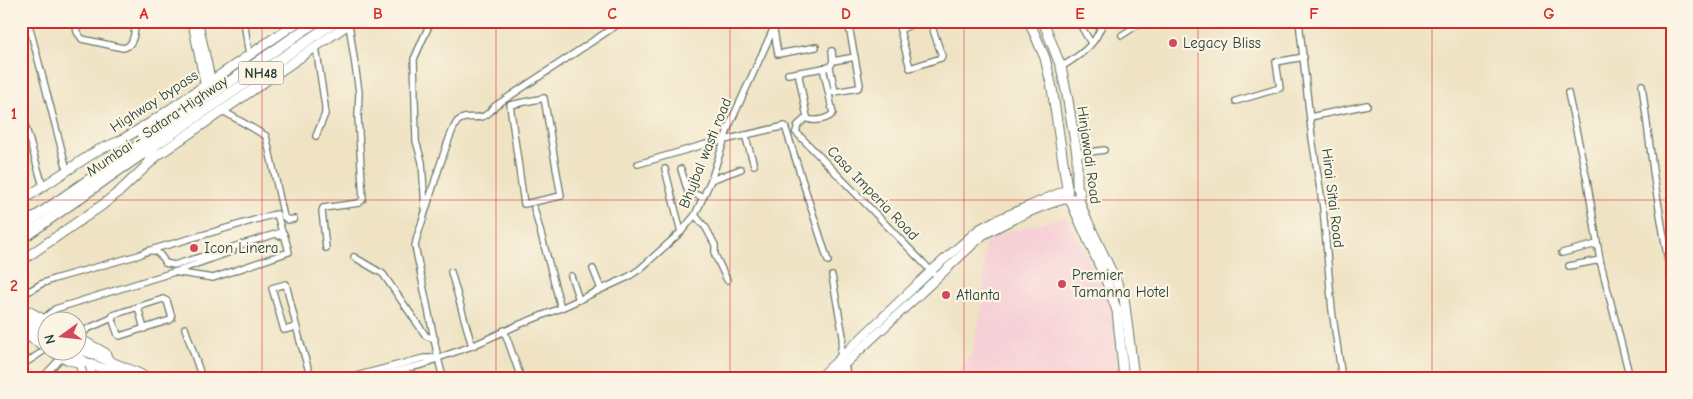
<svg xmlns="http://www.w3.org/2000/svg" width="1693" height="399" viewBox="0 0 1693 399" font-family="'Comic Neue',sans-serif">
	<rect width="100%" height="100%" fill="#fcf5e5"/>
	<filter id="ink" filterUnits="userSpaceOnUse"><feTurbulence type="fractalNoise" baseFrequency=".02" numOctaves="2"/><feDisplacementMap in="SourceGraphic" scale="10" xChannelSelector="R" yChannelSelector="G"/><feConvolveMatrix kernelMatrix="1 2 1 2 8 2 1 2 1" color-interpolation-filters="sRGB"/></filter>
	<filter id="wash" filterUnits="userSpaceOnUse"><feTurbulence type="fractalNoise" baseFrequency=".0096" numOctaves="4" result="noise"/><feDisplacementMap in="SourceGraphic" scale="20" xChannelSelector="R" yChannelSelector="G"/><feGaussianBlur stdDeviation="1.12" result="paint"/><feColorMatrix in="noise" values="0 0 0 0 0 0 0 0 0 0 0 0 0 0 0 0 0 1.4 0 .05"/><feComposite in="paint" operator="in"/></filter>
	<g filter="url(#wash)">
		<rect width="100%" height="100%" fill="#efe3c4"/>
		<polygon fill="#f6cfd7" points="1067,216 1112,307 1118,378 955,378 972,353 983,301 986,238"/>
	</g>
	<g filter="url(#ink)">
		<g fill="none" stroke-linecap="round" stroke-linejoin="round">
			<g stroke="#687766" stroke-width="8">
				<g id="street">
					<polyline points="28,21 67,170"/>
					<path d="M75 21 77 32 82 39 123 48C135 46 134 31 136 21"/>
					<polyline points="244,21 249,55"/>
					<polyline points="898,21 900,30"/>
					<polyline points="918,21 900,30 910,68 941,58 942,56 930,21"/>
					<polyline points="1078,21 1091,43"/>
					<polyline points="1299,21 1312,138 1323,208 1332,310 1342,378"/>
					<polyline points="774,30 778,54 816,47"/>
					<polyline points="1122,35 1144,21"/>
					<polyline points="316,47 325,106 325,114 316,136"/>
					<polyline points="833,61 855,57"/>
					<polyline points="830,67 835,92"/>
					<path d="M1061 67C1073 60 1087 51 1095 39 1099 33 1100 27 1105 21"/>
					<path d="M800 73 799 77 807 117 808 119C815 122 829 119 833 113L823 68"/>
					<polyline points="788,74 830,67 833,61 832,51"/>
					<polyline points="1642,85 1654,178 1672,285"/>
					<polyline points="829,93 858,88 860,85 848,21"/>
					<polyline points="1568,93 1587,180 1600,260 1630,378"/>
					<polygon points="544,98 561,196 524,204 510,105"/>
					<polyline points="1236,101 1280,88 1276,62 1304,57"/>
					<polyline points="21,111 43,186"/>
					<polyline points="223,111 266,136 284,217 288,220 294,219"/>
					<polyline points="1310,117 1367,105"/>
					<polyline points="796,132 937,277"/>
					<polyline points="796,132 798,125 807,117"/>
					<polyline points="745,135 754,165"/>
					<polyline points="1077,154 1104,150"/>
					<polyline points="638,164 703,145 785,126 828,261"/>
					<polyline points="665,169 681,232"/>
					<polyline points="681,169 688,192 703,197"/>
					<polyline points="711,180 741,169"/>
					<polyline points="425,208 422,162 416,141 414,59 431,21"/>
					<polyline points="534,208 561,308"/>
					<polyline points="695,215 706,228 715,245 715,255 727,280"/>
					<polyline points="326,248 322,211 323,208 359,203 363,199 358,118 359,92 349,24"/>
					<polyline points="1562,253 1597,244"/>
					<polyline points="354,257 383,274 426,336 435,339"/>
					<polyline points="1569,266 1600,260"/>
					<polyline points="593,269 601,289"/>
					<polyline points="174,272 213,278 289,252 284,234 279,236"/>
					<polyline points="451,272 472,346"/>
					<polyline points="571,276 579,300"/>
					<polyline points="832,276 843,336 840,356"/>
					<path d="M21 296 41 284 54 279 139 255C151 248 159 249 165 263L174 265 282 232 277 214 272 215 147 251"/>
					<polyline points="138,307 144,329"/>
					<polyline points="43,319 55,309 174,272 233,251"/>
					<polyline points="296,327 284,330 272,288 286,284 300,341 311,378"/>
					<polyline points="185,328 202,378"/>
					<polyline points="504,330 521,378"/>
					<polyline points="79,339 87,329 112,318 118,335 120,336 170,320 172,318 167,301 163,299 113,315 112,318"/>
					<polyline points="842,363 846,369 847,378"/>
					<polyline points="21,366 48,348"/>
					<polyline points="45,378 44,376 62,357"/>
					<polyline points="348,378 424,358 436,358"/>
					<polyline points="368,378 425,364 438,358 472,346 518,325 561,308 628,277 640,269 681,232 695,215 711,180 729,126 777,21"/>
					<path d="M443 378 438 358 415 246 417 237C424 219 449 128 458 121 466 114 475 120 484 116 488 114 492 110 495 106L623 21"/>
				</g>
			</g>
			<g stroke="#687766" stroke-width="10">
				<g id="secondary">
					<polyline points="192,21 205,85"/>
					<polyline points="198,21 211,81"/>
					<polyline points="80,358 79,363 84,378"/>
					<polyline points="89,364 93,378"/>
					<polyline points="819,378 931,271 979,229 994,221 1068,189"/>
					<path d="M830 378 983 235C1007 222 1044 203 1071 198"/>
				</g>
			</g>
			<g stroke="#687766" stroke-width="11">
				<g id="primary">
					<polyline points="1029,21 1045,58 1052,88 1068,195 1106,280 1117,311 1124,378"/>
					<polyline points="1043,21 1061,67 1067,95 1077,154 1077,187 1080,192 1078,197 1085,216 1124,298 1134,378"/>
					<polyline points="21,201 98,150 118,142 150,123 299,21"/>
					<polyline points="21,261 101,206 120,191 158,155 353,21"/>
					<polyline points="21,307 48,322"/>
					<polyline points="21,315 48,330"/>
					<polyline points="21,323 48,339"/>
					<polyline points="21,332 48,348"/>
					<polyline points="78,338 105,353 110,363"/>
					<polyline points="78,348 140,374 146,378"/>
					<polyline points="53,352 69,360 82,363"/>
					<polyline points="69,352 89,364 121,374 128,378"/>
				</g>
			</g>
			<g stroke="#687766" stroke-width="12">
				<g id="highway">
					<polyline points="157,119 172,121"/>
					<polyline points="143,141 143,127"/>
					<polyline points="149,162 153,147"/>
					<polyline points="21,227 317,21"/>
					<polyline points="21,239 113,174 336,21"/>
				</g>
			</g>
			<use href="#street" stroke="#fff" stroke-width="5.5"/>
			<use href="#secondary" stroke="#fff" stroke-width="8"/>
			<use href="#primary" stroke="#fff" stroke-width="9"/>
			<use href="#highway" stroke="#fff" stroke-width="10"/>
		</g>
	</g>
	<path fill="none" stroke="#d62828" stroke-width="1" stroke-opacity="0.55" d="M262 21V378M496 21V378M730 21V378M964 21V378M1198 21V378M1432 21V378M21 200H1672"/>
	<g fill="#d1495b" stroke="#fcf5e5" stroke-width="2">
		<circle cx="1173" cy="43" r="5"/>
		<circle cx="194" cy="248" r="5"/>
		<circle cx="1062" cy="284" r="5"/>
		<circle cx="946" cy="295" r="5"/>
	</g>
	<g text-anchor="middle" stroke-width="4.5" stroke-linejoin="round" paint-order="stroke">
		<rect fill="#fcf5e5" stroke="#617469" stroke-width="1" x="238.5" y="61.5" width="45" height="23" rx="4"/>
		<g font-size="14" font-weight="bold" fill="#1f3d34">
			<text x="261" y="78">NH48</text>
		</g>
		<g font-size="15" fill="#1f3d34" stroke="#fcf5e5" text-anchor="start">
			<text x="1183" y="48">Legacy Bliss</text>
			<text x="204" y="253">Icon Linera</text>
			<text x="1072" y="280">Premier<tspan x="1072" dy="17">Tamanna Hotel</tspan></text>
			<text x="956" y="300">Atlanta</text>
		</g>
		<g font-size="15" fill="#1f3d34" stroke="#fcf5e5">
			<text transform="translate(154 101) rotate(-33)" y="5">Highway bypass</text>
			<text transform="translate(157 126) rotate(-34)" y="5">Mumbai - Satara Highway</text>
			<text transform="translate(705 153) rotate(-68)" y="5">Bhujbal wasti road</text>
			<text transform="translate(1089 155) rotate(82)" y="5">Hinjawadi Road</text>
			<text transform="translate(873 193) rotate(46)" y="5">Casa Imperia Road</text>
			<text transform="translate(1333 198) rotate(83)" y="5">Hirai Sitai Road</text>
		</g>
	</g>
	<rect width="1693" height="399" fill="none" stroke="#fcf5e5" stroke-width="55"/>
	<g transform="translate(62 336) rotate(255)"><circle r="24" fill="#fcf5e5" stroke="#a4ab9e"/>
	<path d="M0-4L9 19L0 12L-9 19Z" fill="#d1495b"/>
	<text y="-8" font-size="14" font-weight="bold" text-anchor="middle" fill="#1f3d34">N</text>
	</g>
	<rect x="28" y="28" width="1638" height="344" fill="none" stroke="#d62828" stroke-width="2"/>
	<g font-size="16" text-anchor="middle" font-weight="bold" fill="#d62828">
		<text x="144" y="19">A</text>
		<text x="378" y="19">B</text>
		<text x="612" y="19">C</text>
		<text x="846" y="19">D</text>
		<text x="1080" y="19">E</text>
		<text x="1314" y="19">F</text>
		<text x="1549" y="19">G</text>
		<text x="14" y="119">1</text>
		<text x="14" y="291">2</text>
	</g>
</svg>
